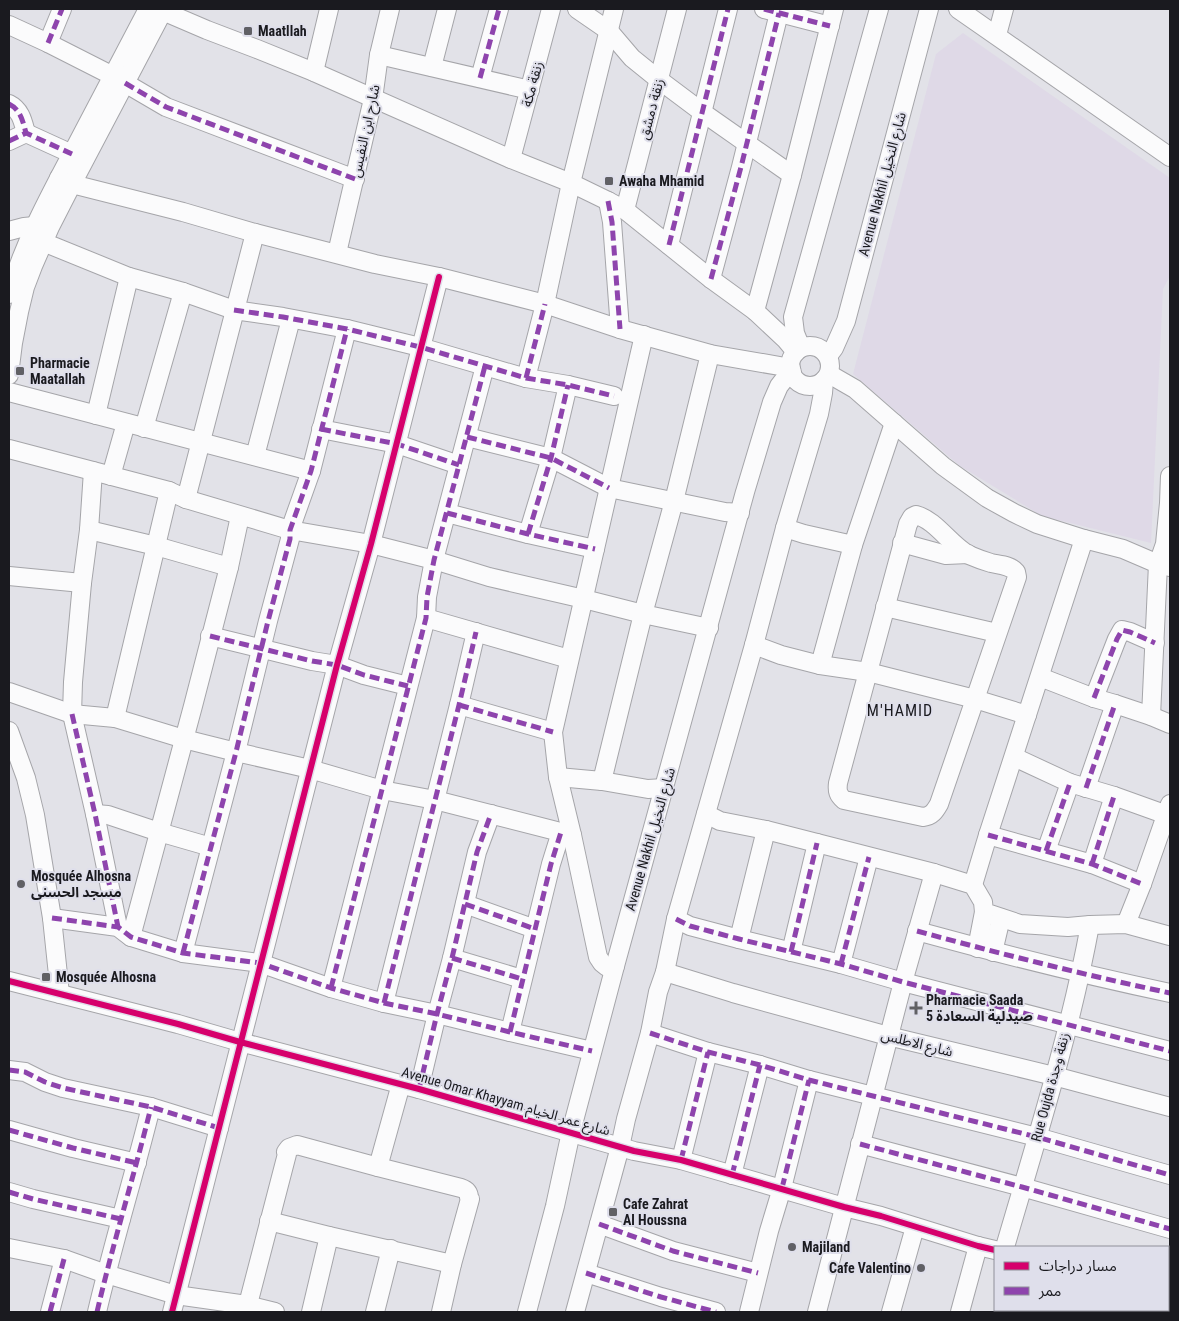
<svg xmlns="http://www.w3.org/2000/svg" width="1179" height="1321" viewBox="0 0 1179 1321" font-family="'Roboto Condensed','Noto Sans Arabic',sans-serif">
	<rect width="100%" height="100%" fill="#e2e2e8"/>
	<polygon fill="#dfd9e7" points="963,33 1170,178 1170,276 1163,289 1151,543 1042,516 960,466 853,374 936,54"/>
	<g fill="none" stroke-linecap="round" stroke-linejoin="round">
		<g stroke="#a5a5a9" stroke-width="20">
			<g id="minor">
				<polyline points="158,9 207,30 257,49 314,72 511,159 571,183 608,201 625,210 711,279 755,311 786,340 796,352"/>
				<polyline points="577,9 609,31 632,58 658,79 702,112 792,175"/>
				<polyline points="764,9 830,26"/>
				<polyline points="958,9 1170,157"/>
				<polyline points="9,25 48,43 113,76 166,107 355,179"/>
				<polyline points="997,35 1004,9"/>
				<polyline points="48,43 62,9"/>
				<polyline points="379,55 530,90"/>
				<polyline points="432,67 447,9"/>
				<polyline points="314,72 329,9"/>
				<polyline points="480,78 499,9"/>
				<path d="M9 104C21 110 23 122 26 133"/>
				<polyline points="9,141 26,133 72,154"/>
				<polyline points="511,159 551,9"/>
				<polyline points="59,178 72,184 183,212 255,233 375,264 439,277 545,304 620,329 710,354 791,368"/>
				<polyline points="608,201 612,222 620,329"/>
				<polyline points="625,210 677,9"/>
				<polyline points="9,231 24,227 45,225"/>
				<polyline points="43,242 129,277 183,292 234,310 283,317 347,329 420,347 526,378 568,385 614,396"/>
				<polyline points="669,245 728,9"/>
				<polyline points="337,253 373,99 379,55 390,9"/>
				<polyline points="711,279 741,167 779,13"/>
				<path d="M9 294C24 243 50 195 75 148 100 101 124 55 148 9"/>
				<polyline points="755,311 792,175 834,9"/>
				<circle cx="810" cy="366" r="20"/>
				<polyline points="801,348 795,333 793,317 879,9"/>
				<polyline points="828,356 834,348 846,321 929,9"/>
				<polyline points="829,374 855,389 943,466 987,498 1014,513 1037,524 1084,539 1123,549 1158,564 1170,567"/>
				<polyline points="9,375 13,343 19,312 25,287 33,266 50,227 72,184 164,9"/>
				<polyline points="526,378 545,304 571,183 614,9"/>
				<polyline points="9,392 311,471"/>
				<polyline points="96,415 129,277"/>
				<polyline points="144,428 183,292"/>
				<polyline points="321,429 397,444 459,465"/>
				<polyline points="467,437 551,458 609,488 725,512 740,513"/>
				<polyline points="9,449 169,491 186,499 290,530 371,544 434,560 489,577 584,599 643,614 709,628"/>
				<polyline points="255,456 291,319"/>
				<polyline points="93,471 89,530 82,583 73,682 72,714 95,814 118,927"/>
				<polyline points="111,476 126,423"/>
				<polyline points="186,499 255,233"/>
				<polyline points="447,513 528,534 595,549"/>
				<path d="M916 515C936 520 951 546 969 555 976 558 984 561 991 563 1001 565 1010 565 1016 572L1017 577 939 804C935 811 932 816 923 817L844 800C838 795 837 791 838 783L908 524 912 517Z"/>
				<polyline points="785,528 804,534 853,545"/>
				<polyline points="89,530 156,546 229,567"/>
				<polyline points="528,534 551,458 568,385"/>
				<polyline points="902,543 946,555 968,554"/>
				<polyline points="9,576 82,583"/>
				<polyline points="885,607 997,633"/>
				<polyline points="426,618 569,659"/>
				<polyline points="210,636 312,661 337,665 364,675 408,686"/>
				<polyline points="754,645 781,655 820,665 868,672 975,699 1027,715"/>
				<polyline points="820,665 853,545 894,423"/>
				<polyline points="1040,677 1094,698 1115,704 1151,716 1170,724"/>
				<polyline points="9,692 72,714 115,718 184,739 236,752 310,769 382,790 435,800 572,835"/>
				<polyline points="1094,698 1117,639 1122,630 1130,632 1155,643"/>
				<polyline points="459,705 553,732"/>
				<polyline points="1151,716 1158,564 1165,544 1169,503 1170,476"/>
				<polyline points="115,718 169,491"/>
				<polyline points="9,731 26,778 35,815 52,918 60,994"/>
				<polyline points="1014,757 1070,783 1114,796 1167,815"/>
				<polyline points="558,777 602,781 648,789 664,788"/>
				<polyline points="602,781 643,614 674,501 710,354"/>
				<polyline points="1086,788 1115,704"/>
				<polyline points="95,814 108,815 159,832 211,847"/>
				<polyline points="706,814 720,821 766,830 934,873 973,885 983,902 984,912 1020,924 1068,927 1090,925 1126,924 1170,936"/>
				<polyline points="988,835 1092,864 1142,884"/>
				<polyline points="1046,851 1070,783"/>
				<polyline points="1092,864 1114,796"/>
				<polyline points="973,885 988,835 1084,539"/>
				<polyline points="465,904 535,929"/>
				<polyline points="52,918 118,927 131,937 183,953 260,963 331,988 384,1003 437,1014 510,1032 592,1051"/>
				<polyline points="676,919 690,926 739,939 841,964 903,982 1170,1051"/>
				<polyline points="1126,924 1142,884 1170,804"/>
				<path d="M917 931C1001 954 1085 975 1170 993"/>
				<polyline points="131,937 193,706 229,567 240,516"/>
				<polyline points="739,939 766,830"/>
				<polyline points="977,948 984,912"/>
				<polyline points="791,952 817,843"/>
				<polyline points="993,952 1001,918"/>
				<polyline points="183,953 236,752 268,621 290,539 290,530 311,471 347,329"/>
				<polyline points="452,958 522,979"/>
				<polyline points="841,964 869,857"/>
				<polyline points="615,966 607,967 602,963 598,957 572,835 558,777 553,732 644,335"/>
				<polyline points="665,972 733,993 888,1036 1054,1076 1170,1107"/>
				<polyline points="9,981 178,1024 240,1042 419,1089 634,1151 681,1160 844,1207 881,1216 978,1246 995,1250"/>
				<polyline points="331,988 426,618 427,597 434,560 485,366"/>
				<polyline points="384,1003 459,705 476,632"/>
				<polyline points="510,1032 551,864 561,832"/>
				<polyline points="650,1033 708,1052 760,1065 809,1080 1037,1137 1170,1175"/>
				<polyline points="9,1070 25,1072 45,1082 63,1088 151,1107 219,1128"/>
				<polyline points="419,1089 437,1014 452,958 477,852 491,814"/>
				<polyline points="9,1130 73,1148 137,1163"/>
				<polyline points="860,1144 1022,1187 1170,1229"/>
				<polyline points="681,1160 708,1052"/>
				<polyline points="378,1167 401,1084"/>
				<polyline points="732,1175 760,1065"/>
				<polyline points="9,1192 33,1199 121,1219"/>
				<polyline points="269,1221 329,1236 452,1264"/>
				<polyline points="599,1224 673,1251 758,1273"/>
				<path d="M1005 1247C1036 1141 1070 1034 1090 925"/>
				<polyline points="9,1248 64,1259 106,1274 176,1295 247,1305 275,1312"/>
				<polyline points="586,1273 661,1297 716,1312"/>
				<polyline points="1168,1303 1170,1304"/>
				<polyline points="1130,1310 1130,1312"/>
				<polyline points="50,1312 64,1259"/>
				<path d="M97 1312C113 1243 134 1176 151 1107"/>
				<polyline points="172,1312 337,665 371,544 439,277"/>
				<path d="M246 1312 287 1154 286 1152 289 1148 297 1145 378 1167 461 1188C467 1190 469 1192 469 1198L470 1199 452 1264 441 1312"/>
				<polyline points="311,1312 329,1236"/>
				<polyline points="375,1312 391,1249"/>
				<polyline points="527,1312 555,1206 571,1132 615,966 745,492 772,402 779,386 786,377 792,372"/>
				<polyline points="575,1312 620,1147 626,1119 650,1033 658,992 665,972 676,919 754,645 785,528 819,414 823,393 824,380"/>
				<polyline points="749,1312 769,1231 782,1188 809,1080"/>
				<polyline points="817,1312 903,982 934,873"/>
				<polyline points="891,1312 915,1227"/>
				<polyline points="960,1312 978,1246"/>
			</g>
		</g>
		<use href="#minor" stroke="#fbfbfc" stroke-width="18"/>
		<g stroke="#8e44ad" stroke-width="5" stroke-dasharray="10 5" stroke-linecap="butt">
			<polyline points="764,9 830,26"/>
			<polyline points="48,43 62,9"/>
			<polyline points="480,78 499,9"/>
			<polyline points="125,83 166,107 355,179"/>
			<path d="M9 104C21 110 23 122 26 133"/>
			<polyline points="9,141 26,133 72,154"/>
			<polyline points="608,201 612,222 620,329"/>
			<polyline points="669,245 728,9"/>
			<polyline points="711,279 741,167 779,13"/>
			<polyline points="234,310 283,317 347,329 420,347 526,378 568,385 614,396"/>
			<polyline points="526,378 545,304"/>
			<polyline points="321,429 397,444 459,465"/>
			<polyline points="467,437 551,458 609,488"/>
			<polyline points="1169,503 1170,503"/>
			<polyline points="447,513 528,534 595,549"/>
			<polyline points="528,534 551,458 568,385"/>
			<polyline points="210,636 312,661 337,665 364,675 408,686"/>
			<polyline points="1094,698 1117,639 1122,630 1130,632 1155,643"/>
			<polyline points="459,705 553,732"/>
			<polyline points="72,714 95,814 118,927"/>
			<polyline points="1086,788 1115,704"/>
			<polyline points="988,835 1092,864 1142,884"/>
			<polyline points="1046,851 1070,783"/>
			<polyline points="1092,864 1114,796"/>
			<polyline points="465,904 535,929"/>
			<polyline points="52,918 118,927 131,937 183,953 260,963 331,988 384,1003 437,1014 510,1032 592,1051"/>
			<polyline points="676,919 690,926 739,939 841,964 903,982 1170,1051"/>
			<path d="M917 931C1001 954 1085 975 1170 993"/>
			<polyline points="791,952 817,843"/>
			<polyline points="183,953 236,752 268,621 290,539 290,530 311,471 347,329"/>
			<polyline points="452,958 522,979"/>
			<polyline points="841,964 869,857"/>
			<polyline points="331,988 426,618 427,597 434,560 485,366"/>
			<polyline points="384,1003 459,705 476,632"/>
			<polyline points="510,1032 551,864 561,832"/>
			<polyline points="650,1033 708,1052 760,1065 809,1080 1037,1137 1170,1175"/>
			<polyline points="9,1070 25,1072 45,1082 63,1088 151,1107 219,1128"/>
			<polyline points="419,1089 437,1014 452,958 477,852 491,814"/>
			<polyline points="9,1130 73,1148 137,1163"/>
			<polyline points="860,1144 1022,1187 1170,1229"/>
			<polyline points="681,1160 708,1052"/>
			<polyline points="732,1175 760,1065"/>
			<polyline points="782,1188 809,1080"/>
			<polyline points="9,1192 33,1199 121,1219"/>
			<polyline points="599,1224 673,1251 758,1273"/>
			<polyline points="586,1273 661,1297 716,1312"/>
			<polyline points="50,1312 64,1259"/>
			<path d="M97 1312C113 1243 134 1176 151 1107"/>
		</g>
		<g stroke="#dfdfeb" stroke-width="9">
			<g id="cycleway">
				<polyline points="9,981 178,1024 240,1042 419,1089 634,1151 681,1160 844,1207 881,1216 978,1246 995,1250"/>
				<polyline points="172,1312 337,665 371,544 439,277"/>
			</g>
		</g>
		<use href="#cycleway" stroke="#d6006c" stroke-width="6"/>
	</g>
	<g fill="#606065" stroke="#dfdfeb" stroke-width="2">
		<rect x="243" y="26" width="10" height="10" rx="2.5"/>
		<rect x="604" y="176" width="10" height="10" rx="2.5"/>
		<rect x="15" y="366" width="10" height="10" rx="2.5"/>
		<circle cx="21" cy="884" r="5"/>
		<rect x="41" y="972" width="10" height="10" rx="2.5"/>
		<path d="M913.5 1000.5h5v5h5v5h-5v5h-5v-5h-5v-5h5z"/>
		<rect x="608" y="1207" width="10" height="10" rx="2.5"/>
		<circle cx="792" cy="1247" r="5"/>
		<circle cx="921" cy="1268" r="5"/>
	</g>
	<g text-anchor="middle" stroke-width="4" stroke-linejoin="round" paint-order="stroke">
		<g font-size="14" font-weight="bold" fill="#1a1a1f" stroke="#dfdfeb" text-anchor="start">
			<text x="258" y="36">Maatllah</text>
			<text x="619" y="186">Awaha Mhamid</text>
			<text x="30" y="368">Pharmacie<tspan x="30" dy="16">Maatallah</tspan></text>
			<text x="31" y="881">Mosquée Alhosna<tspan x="31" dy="16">مسجد الحسنى</tspan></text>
			<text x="56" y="982">Mosquée Alhosna</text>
			<text x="926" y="1005">Pharmacie Saada<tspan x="926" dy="16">5 صيدلية السعادة</tspan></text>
			<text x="623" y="1209">Cafe Zahrat<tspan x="623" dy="16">Al Houssna</tspan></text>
			<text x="802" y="1252">Majiland</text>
			<text x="911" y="1273" text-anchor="end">Cafe Valentino</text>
		</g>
		<g font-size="14" fill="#1a1a1f" stroke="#dfdfeb">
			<text transform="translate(532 84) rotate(-75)" y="5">زنقة مكة</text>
			<text transform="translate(651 109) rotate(-75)" y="5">زنقة دمشق</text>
			<text transform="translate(365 131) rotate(-78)" y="5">شارح ابن النفيس</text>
			<text transform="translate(882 184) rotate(-75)" y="5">Avenue Nakhil شارع النخيل</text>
			<text transform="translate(650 839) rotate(-74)" y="5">Avenue Nakhil شارع النخيل</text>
			<text transform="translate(917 1043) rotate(14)" y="5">شارع الاطلس</text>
			<text transform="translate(1050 1087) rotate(-75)" y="5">Rue Oujda زنقة وجدة</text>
			<text transform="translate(506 1101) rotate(16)" y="5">Avenue Omar Khayyam شارع عمر الخيام</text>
		</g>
		<g font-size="16" letter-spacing="1" fill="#1a1a1f" stroke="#dfdfeb">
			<text x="900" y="716">M'HAMID</text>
		</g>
	</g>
	<rect width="1179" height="1321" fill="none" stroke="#1a1a1f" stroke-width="20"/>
	<rect x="994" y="1246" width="175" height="65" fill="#dfdfeb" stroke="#909099"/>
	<rect x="1004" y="1262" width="25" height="8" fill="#d6006c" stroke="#909099"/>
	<text x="1039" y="1271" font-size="15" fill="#1a1a1f">مسار دراجات</text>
	<rect x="1004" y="1287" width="25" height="8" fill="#8e44ad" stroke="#909099"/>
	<text x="1039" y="1296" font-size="15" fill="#1a1a1f">ممر</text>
</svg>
